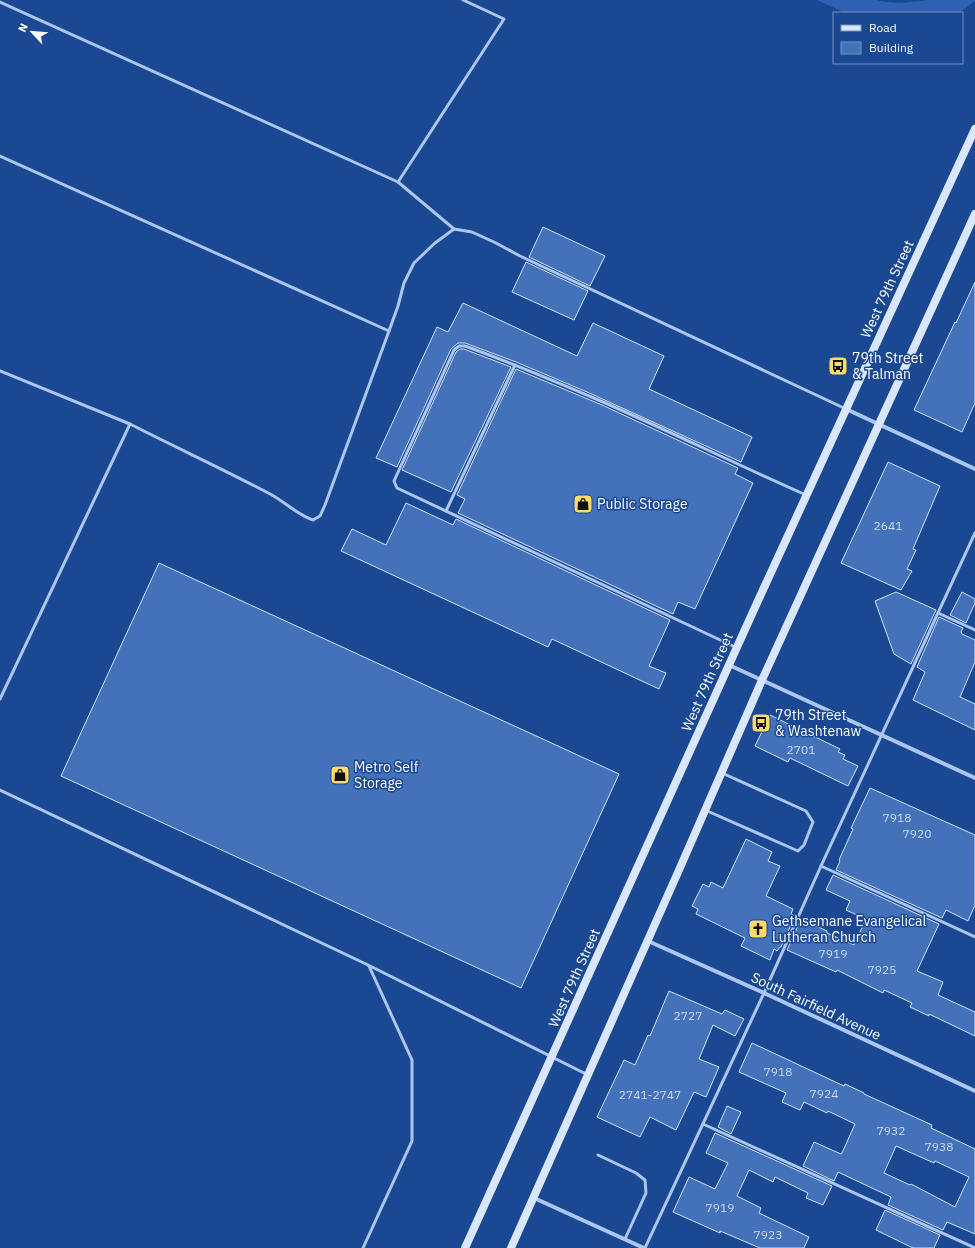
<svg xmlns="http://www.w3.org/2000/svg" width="975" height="1248" viewBox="0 0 975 1248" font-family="'IBM Plex Sans',sans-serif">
	<rect width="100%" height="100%" fill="#1a4893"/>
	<path fill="#2e61b2" d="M817 0H876C894 5 910 2 928 0 943 0 960 0 975 0V1L959 13H845Z"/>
	<g fill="#4371ba" stroke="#d2e2fb" fill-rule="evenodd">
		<polygon points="543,227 605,256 590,286 529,257"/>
		<polygon points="526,262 588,291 574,320 512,292"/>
		<polygon points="975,282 975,403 962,432 914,410 955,322 956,323"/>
		<polygon points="463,303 577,356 593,323 664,356 649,389 752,437 741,462 587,392 516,362 465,343 458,343 451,349 397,467 376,458 437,327 448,332"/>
		<polygon points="460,349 464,349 511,367 451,492 402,470 456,352"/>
		<polygon points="516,369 602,405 738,468 735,474 753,483 695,609 678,602 673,614 458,513 465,499 457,495"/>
		<polygon points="888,462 940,486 913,549 916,550 907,569 912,571 901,590 841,563"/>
		<polygon points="406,503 453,525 456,519 670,620 649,666 666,673 659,689 552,639 548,647 341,551 352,529 386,545"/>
		<polygon points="159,563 619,774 521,988 61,776"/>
		<polygon points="896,592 936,610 911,664 894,654 875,601"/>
		<polygon points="962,592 975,599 975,603 966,623 950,615"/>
		<polygon points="939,617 963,628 961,632 962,634 975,640 975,662 960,697 975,704 975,730 913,700 925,672 917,667"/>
		<polygon points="770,715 840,749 838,752 845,755 843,759 858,766 848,786 790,758 788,762 755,746"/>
		<polygon points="870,788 975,835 975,905 968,921 946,910 942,918 836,870 840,861 839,860 853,829 851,828"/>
		<polygon points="746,839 772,852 768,861 780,866 766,896 793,909 791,914 795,916 781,947 780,947 777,951 774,949 770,960 741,946 745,938 696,914 698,909 692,906 703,884 709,887 711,882 723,888"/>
		<polygon points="833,875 939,924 917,971 943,982 938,995 975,1012 975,1036 929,1014 929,1016 910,1007 912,1003 884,990 883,993 837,970 836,972 787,950 801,919 827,931 827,933 854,945 866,919 846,910 850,901 826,890"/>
		<polygon points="669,991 722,1014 725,1010 744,1019 735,1036 713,1025 699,1059 719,1067 706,1097 694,1092 676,1130 650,1117 640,1137 597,1117 624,1060 635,1065 648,1035 650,1036"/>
		<path d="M752 1043 844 1086 845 1084 864 1093V1094L932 1125 931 1128 975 1149V1234L947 1222 943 1230 888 1205 891 1197 838 1172 834 1181 803 1166 814 1142 841 1154 842 1153 855 1124 828 1111 827 1113 804 1102 800 1110 782 1102 786 1093 739 1072ZM896 1146 934 1163 935 1161 969 1177 955 1207 911 1184 910 1185 884 1173Z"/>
		<polygon points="727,1106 741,1112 731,1134 718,1127"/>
		<polygon points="715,1133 832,1186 823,1205 806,1198 808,1193 775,1177 773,1182 749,1170 737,1196 761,1208 759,1213 809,1237 804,1248 760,1248 720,1231 720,1233 673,1212 689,1177 715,1189 728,1163 706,1153"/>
		<polygon points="885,1210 940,1235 934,1248 913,1248 876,1230"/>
	</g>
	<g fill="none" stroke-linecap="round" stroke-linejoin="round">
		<g stroke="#abc6ef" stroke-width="3">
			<polyline points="0,2 398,182 454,229"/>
			<polyline points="0,156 389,331"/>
			<polyline points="398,182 504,19 463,0"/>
			<polyline points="0,371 130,424"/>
			<polyline points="446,511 515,365"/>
			<polyline points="938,613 975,630"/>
			<path d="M735 647 397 488 394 481 454 350 459 346H465C512 363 557 382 603 402 671 432 738 465 806 495"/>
			<path d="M0 699 130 424C177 448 225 470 272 495 286 503 298 515 313 520L320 516 325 505 389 331 398 306 404 283 414 263 435 243 454 229 472 232 496 243 520 256 846 409"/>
			<polyline points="0,790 368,965 588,1075"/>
			<polyline points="705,810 798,851 804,845 813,822 806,811 722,773"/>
			<polyline points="821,866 975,937"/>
			<polyline points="703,1124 975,1248"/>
			<polyline points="598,1155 636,1173 645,1180 646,1193 625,1239"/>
			<polyline points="363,1248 412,1141 412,1060 369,966"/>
			<polyline points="645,1248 764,993 821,866 975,533"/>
		</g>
		<g stroke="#abc6ef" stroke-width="4">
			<polyline points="846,409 975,469"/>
			<polyline points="729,665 975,778"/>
			<polyline points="648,941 764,993 975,1091"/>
			<polyline points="534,1198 644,1248"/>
		</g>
		<g stroke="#d9e6fb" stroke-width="8">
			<polyline points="465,1248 762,592 975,129"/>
			<polyline points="511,1248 679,870 762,680 975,214"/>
		</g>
	</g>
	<defs>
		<g id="bus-square" transform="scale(1)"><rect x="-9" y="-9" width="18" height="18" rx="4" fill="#ffdc6a" stroke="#1a4893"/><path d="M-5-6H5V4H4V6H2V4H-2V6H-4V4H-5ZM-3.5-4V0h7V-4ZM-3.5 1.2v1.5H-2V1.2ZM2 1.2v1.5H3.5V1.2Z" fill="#111"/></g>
		<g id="shop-square" transform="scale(1)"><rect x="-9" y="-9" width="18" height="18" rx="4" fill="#ffdc6a" stroke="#1a4893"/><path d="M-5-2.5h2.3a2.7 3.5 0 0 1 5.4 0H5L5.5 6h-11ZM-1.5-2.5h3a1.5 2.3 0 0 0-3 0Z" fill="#111"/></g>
		<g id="church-square" transform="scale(1)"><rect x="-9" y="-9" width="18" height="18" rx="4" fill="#ffdc6a" stroke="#1a4893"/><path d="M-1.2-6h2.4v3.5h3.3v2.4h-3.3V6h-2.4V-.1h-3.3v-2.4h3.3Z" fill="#111"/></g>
	</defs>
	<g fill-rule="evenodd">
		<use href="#bus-square" x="838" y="366"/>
		<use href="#shop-square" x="583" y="504"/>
		<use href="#bus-square" x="761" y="723"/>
		<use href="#shop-square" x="340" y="775"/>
		<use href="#church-square" x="758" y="929"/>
	</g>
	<g text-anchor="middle" stroke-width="3" stroke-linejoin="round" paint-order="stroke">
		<g font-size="12" fill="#d0dcee">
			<text x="888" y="530">2641</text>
			<text x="801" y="754">2701</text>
			<text x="897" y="822">7918</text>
			<text x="917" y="838">7920</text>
			<text x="833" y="958">7919</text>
			<text x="882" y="974">7925</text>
			<text x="688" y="1020">2727</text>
			<text x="778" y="1076">7918</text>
			<text x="824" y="1098">7924</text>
			<text x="650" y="1099">2741-2747</text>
			<text x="891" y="1135">7932</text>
			<text x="939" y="1151">7938</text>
			<text x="720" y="1212">7919</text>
			<text x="768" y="1239">7923</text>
		</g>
		<g font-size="14" fill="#fff" stroke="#1a4893">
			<text transform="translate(887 289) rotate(-65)" y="5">West 79th Street</text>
			<text transform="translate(707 682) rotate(-66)" y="5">West 79th Street</text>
			<text transform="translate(574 978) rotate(-66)" y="5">West 79th Street</text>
			<text transform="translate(816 1006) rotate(25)" y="5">South Fairfield Avenue</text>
		</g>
		<g font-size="14" fill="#fff" stroke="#1a4893" text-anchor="start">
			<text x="852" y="363">79th Street<tspan x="852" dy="16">&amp; Talman</tspan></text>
			<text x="597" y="509">Public Storage</text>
			<text x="775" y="720">79th Street<tspan x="775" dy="16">&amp; Washtenaw</tspan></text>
			<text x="354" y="772">Metro Self<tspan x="354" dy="16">Storage</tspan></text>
			<text x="772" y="926">Gethsemane Evangelical<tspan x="772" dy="16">Lutheran Church</tspan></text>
		</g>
	</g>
	<rect x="833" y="12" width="130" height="52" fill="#1a4893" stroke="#7691be"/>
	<rect x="841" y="25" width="20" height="6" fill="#d9e6fb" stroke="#7691be"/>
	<text x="869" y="32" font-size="12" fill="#ffffff">Road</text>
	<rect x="841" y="42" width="20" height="12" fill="#4371ba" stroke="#7691be"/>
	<text x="869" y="52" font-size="12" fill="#ffffff">Building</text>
	<g transform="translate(32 32) rotate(296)" stroke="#1a4893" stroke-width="3" paint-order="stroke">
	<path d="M0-3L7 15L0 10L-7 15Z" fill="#ffffff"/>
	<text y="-6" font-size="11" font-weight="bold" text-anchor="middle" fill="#ffffff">N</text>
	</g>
</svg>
